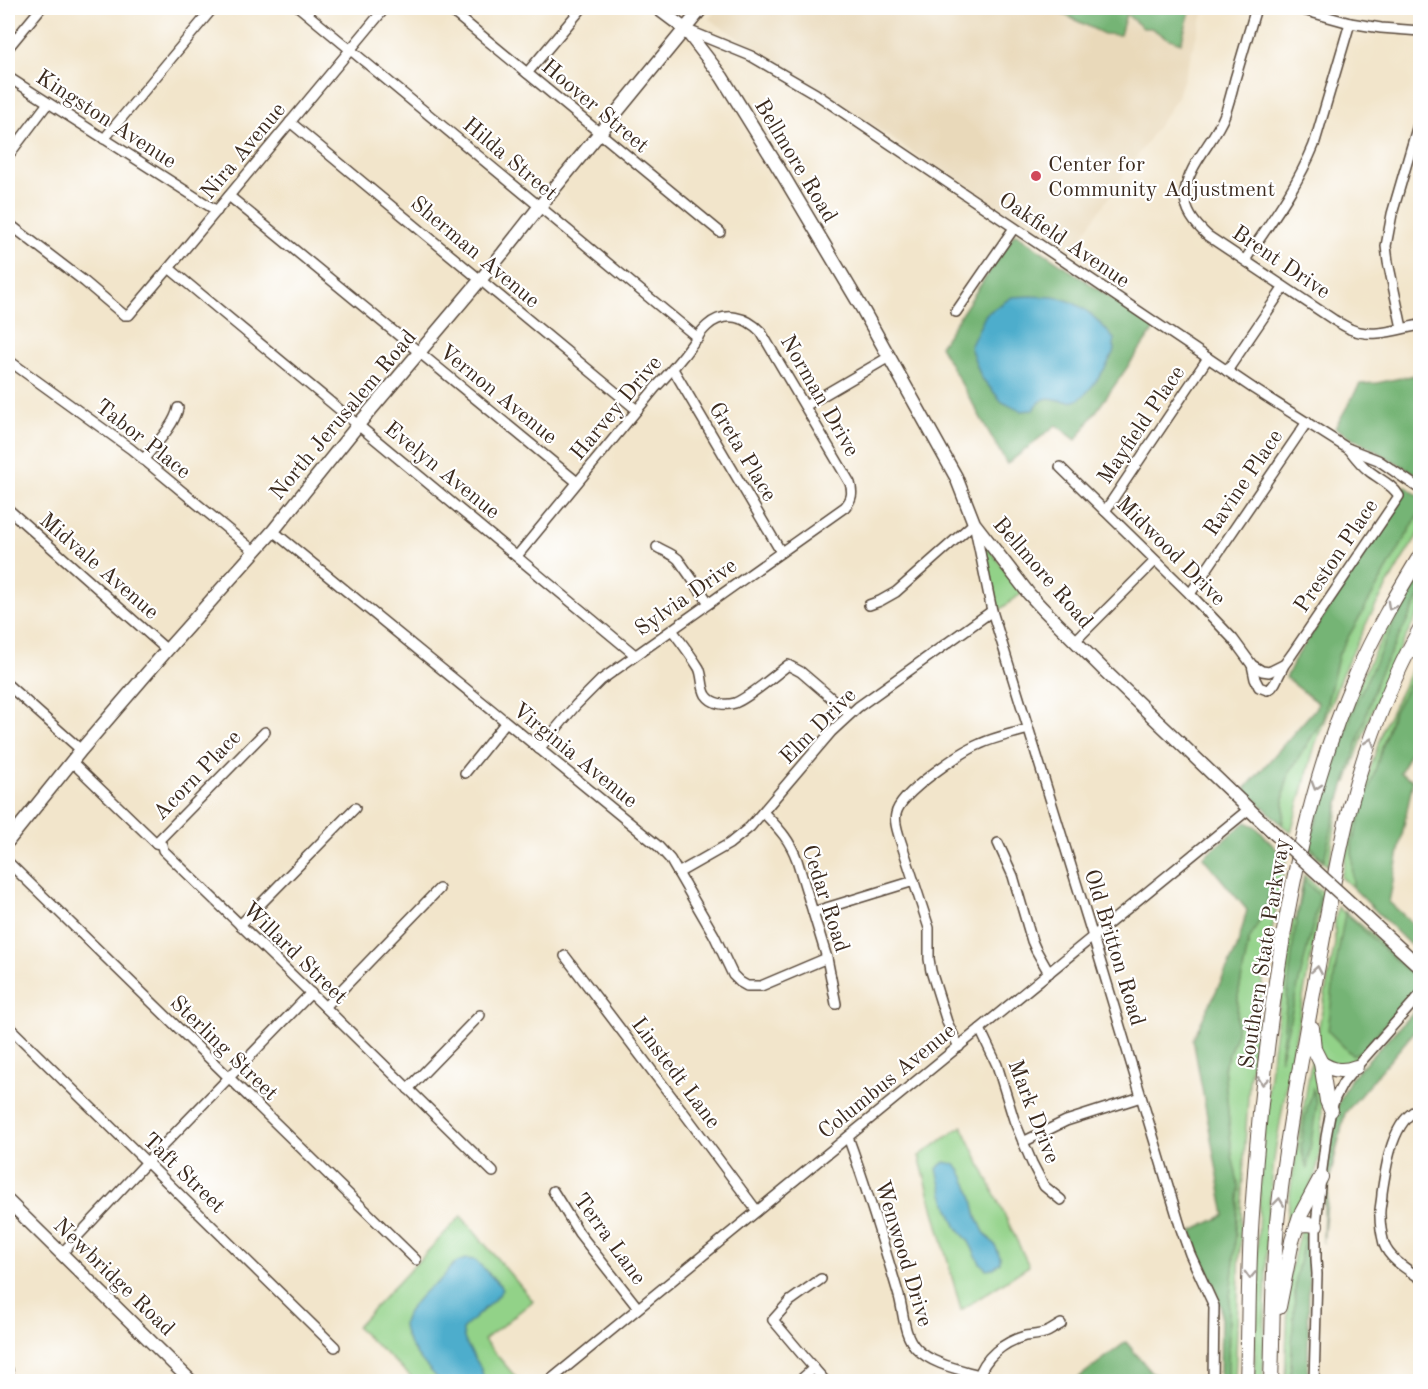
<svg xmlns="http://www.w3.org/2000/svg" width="1428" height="1389" viewBox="0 0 1428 1389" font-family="'Old Standard TT',serif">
	<rect width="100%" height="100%" fill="#fff"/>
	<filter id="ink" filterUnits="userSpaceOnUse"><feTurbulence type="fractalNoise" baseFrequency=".0167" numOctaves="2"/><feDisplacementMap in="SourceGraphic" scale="12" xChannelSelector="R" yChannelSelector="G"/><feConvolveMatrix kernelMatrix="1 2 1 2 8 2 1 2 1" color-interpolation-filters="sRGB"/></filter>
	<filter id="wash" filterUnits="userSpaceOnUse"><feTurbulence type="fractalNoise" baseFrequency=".008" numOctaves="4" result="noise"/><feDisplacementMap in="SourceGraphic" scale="24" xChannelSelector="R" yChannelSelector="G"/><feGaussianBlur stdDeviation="1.35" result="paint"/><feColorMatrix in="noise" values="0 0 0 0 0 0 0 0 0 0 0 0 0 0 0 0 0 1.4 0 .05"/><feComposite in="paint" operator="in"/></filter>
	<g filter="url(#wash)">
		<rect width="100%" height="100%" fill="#f2e5cb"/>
		<polygon fill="#e9d9ba" points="717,8 1205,8 1178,97 1069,255 709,19"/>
		<g fill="#92d288" stroke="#667e53" stroke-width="1.5">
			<polygon points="1420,512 1420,532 1402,560 1370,616 1342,674 1315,745 1291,832 1282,825 1284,813 1284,792 1289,773 1323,719 1339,653"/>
			<polygon points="979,535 1022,593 998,611"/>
			<polygon points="1420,567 1420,610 1391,666 1370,716 1347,782 1343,781 1328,866 1308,848 1326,771 1350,705 1371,659 1410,581"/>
			<polygon points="1420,652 1420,665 1393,713 1352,844 1353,888 1341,877 1355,818 1384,726"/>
			<polygon points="1282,855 1286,859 1264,971 1249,1082 1242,1190 1235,1382 1228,1381 1229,1306 1234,1260 1239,1187 1232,1156 1224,1066 1236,1035 1238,996 1249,940 1263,914 1271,891 1272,873"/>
			<path d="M1304 875 1323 893 1288 1076 1275 1152 1268 1215 1263 1381 1254 1382C1256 1298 1257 1215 1264 1131 1270 1060 1282 990 1293 919L1296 920Z"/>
			<path d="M1338 907 1344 913 1345 911 1419 976 1420 982 1419 989 1358 1058C1346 1068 1338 1066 1324 1061L1318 1048V1031L1335 944V921Z"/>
			<polygon points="1313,1051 1321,1082 1322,1120 1320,1152 1316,1173 1289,1233 1285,1232 1292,1179"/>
			<polygon points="962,1126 1029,1266 961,1310 919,1156"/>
			<polygon points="461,1216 533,1301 484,1340 519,1381 416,1381 356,1327"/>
			<polygon points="1301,1227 1310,1228 1312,1233 1309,1243 1305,1236 1290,1381 1285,1382 1289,1278"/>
		</g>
		<g fill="#75b474" stroke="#586f49" stroke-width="1.5">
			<polygon points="1053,8 1191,8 1181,43 1167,38 1151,28 1143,28 1126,14 1120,35 1104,34 1067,16"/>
			<polygon points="1015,233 1155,328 1076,440 1056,425 1007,464 940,346"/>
			<polygon points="1420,374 1420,476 1335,428 1360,384 1377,383"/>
			<polygon points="1405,486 1420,497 1420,512 1339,653 1323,719 1289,773 1284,792 1284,813 1282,825 1245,789 1314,710 1318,703 1286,678 1295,659 1402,498 1402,491"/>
			<polygon points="1420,577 1420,596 1378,677 1334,818 1324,860 1309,845 1357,700 1394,623"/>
			<polygon points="1420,665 1420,732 1400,773 1413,780 1389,902 1420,930 1420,933 1410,945 1353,888 1352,844 1393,713"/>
			<polygon points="1246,822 1255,826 1282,855 1272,873 1271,891 1263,914 1249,940 1238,996 1236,1035 1224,1067 1232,1156 1239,1187 1234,1260 1229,1306 1228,1381 1220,1382 1221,1307 1211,1277 1197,1250 1192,1231 1225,1215 1193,1039 1237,948 1247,910 1203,857"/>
			<polygon points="1304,880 1320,896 1280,1060 1294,936"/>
			<polygon points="1345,913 1417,980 1414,991 1361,1051 1352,1055 1328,1031 1334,977"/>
			<polygon points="1420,1005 1420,1025 1345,1113 1329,1182 1323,1243 1325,1182 1338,1105 1351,1078"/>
			<polygon points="1313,1089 1317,1103 1307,1169 1301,1147 1305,1117"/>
			<polygon points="1305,1235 1309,1243 1308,1381 1290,1381 1296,1276"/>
			<polygon points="1126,1342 1153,1374 1179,1381 1074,1381"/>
		</g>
		<g fill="#4dadcc" stroke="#446c75" stroke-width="1.5">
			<path d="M1031 296C1040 297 1050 296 1059 298 1083 303 1099 321 1114 339 1114 344 1115 349 1113 353 1108 365 1087 398 1075 401 1054 405 1050 387 1033 410L1021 411 1002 402 981 377 970 347 986 314 1012 297Z"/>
			<polygon points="945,1162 954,1164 961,1171 972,1195 977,1217 984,1232 995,1245 1000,1257 1000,1262 994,1268 986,1269 980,1263 969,1242 956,1226 943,1194 937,1169 940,1165"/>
			<path d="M466 1259 475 1260 500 1285 502 1289 499 1295 463 1329C462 1348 484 1362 484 1382L440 1381C428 1368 403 1343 403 1324 403 1314 423 1293 430 1287 433 1285 436 1284 438 1282 452 1271 445 1265 466 1259Z"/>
		</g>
	</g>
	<g filter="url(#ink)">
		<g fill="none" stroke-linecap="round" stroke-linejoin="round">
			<g stroke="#564638" stroke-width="12">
				<g id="minor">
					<polyline points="300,8 698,338"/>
					<polyline points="448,8 720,232"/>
					<path d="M1256 8C1249 31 1242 55 1235 79 1232 91 1229 103 1225 114 1215 141 1188 164 1185 193 1184 211 1195 224 1208 236L1334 320C1339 323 1345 326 1350 329 1373 339 1398 329 1420 325"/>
					<polyline points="1296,8 1350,23 1381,28 1420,31"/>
					<polyline points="685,29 751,56 816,94 1254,389 1347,448 1378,460 1420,489"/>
					<polyline points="8,48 41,8"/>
					<polyline points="527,73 582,8"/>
					<polyline points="8,77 217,211"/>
					<polyline points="290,122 637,410"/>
					<polyline points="104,139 213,8"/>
					<polyline points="8,156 48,103"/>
					<polyline points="229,196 577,482"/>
					<polyline points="8,223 85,282 124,315 129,315 169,268 385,8"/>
					<path d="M1245 260C1270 223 1297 187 1314 145L1350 23"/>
					<polyline points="169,268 635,655"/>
					<polyline points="956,312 1014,228"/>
					<polyline points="1402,328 1388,262 1386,246 1392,214 1420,118"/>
					<polyline points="8,360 131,449 254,551"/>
					<polyline points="673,369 781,552"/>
					<polyline points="1227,371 1284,287"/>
					<polyline points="805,406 889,357"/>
					<path d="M143 460C154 446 175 425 178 408"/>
					<polyline points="1060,467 1190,594 1233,639 1252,665 1262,671 1269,672 1283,665"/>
					<polyline points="8,509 167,650"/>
					<polyline points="1105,511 1208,358"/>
					<polyline points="273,531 658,846 670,859 714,935 733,975 740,982 747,986 761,986 827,958"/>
					<path d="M657 547C664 551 671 553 678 559L709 603"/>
					<path d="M517 556 656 387C666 377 675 366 684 355 691 346 699 333 707 326 725 310 747 317 761 332L850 483C853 493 852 499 845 507L601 680 576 705 539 749"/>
					<polyline points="1190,594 1307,422"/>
					<polyline points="869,605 880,601 896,592 974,523 992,611 1093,937 1181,1229 1190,1254 1214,1306 1213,1382"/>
					<path d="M672 630C681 642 691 655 699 668 703 676 701 686 706 695 712 704 725 706 735 703 750 697 775 675 788 665L801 672 850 714"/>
					<polyline points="1075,641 1155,561"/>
					<path d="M1252 665 1255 679 1259 687 1267 690 1272 687 1275 683 1284 665 1292 654 1399 496C1392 484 1379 479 1369 471 1361 465 1355 457 1349 449"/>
					<polyline points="8,685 81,750"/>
					<polyline points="72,762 156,843 162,845 163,850 325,1007 493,1172"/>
					<polyline points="465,773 506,722"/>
					<path d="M763 812C778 828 789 838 797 860L827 958 836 1004"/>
					<polyline points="156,843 265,732"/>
					<polyline points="998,843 1013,876 1032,941 1036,950 1049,973"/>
					<polyline points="8,862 416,1260"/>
					<polyline points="678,873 729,844 750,827 831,732 858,707 992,611"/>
					<polyline points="813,912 914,881"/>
					<polyline points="240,925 355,808"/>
					<polyline points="565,956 687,1117 757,1211"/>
					<polyline points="325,1007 439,889"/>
					<polyline points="8,1026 335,1347"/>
					<polyline points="980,1029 997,1065 1014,1120 1032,1163 1044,1186 1061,1200"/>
					<path d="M959 1047 947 1022 931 971 929 959V928L899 836C897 829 894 821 896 814 900 793 961 752 980 744 995 737 1012 734 1028 729"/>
					<polyline points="408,1089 480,1015"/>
					<path d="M1420 1108C1392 1120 1386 1166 1382 1193 1382 1201 1379 1209 1380 1216 1380 1224 1382 1236 1384 1244 1389 1259 1408 1270 1420 1278"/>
					<path d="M848 1137C867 1189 883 1242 899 1296 904 1314 903 1334 916 1348 931 1364 958 1369 979 1375"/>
					<polyline points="1023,1142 1066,1121 1141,1097"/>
					<polyline points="553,1191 579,1233 638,1308"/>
					<polyline points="61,1254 147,1162 311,993"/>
					<polyline points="821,1279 790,1301 773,1320 805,1358 826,1382"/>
					<polyline points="8,1370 9,1382"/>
					<path d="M978 1379C984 1357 1004 1342 1025 1336 1033 1335 1042 1335 1049 1331 1053 1329 1057 1326 1061 1324"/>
					<polyline points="548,1382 1249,809"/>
					<polyline points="798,1382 814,1368"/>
					<polyline points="1314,1382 1317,1274 1316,1259 1316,1225 1321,1177 1326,1137 1331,1110 1335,1098 1343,1083 1356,1067 1420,995"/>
				</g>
			</g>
			<g stroke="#564638" stroke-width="15">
				<g id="major">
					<polyline points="657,8 685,29 722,77 784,177 863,310 956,477 974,523 1029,594 1042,608 1106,672 1274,833"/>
					<polyline points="8,841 81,750 167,650 273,531 358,425 503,253 540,206 702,8"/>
					<polyline points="1356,908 1420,967"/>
					<polyline points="8,1201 192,1382"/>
				</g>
			</g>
			<g stroke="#564638" stroke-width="16">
				<g id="highway">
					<polyline points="1312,1028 1314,1049 1321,1063 1327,1101 1331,1110"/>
					<path d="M1321 1063C1333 1071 1343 1072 1356 1067"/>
					<polyline points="1297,1225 1307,1224 1316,1225"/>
					<polyline points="1279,1307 1292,1241 1300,1216 1321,1177"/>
					<path d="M1247 1382C1249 1326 1248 1270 1252 1214 1258 1119 1268 1025 1284 931 1300 843 1320 757 1356 675 1374 633 1397 594 1420 556"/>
					<path d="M1271 1382C1273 1326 1272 1269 1278 1213 1287 1132 1303 1051 1317 971 1327 917 1336 863 1349 810 1365 747 1389 685 1420 629"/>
				</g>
			</g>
			<use href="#minor" stroke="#fff" stroke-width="9"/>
			<use href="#major" stroke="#fff" stroke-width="12"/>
			<use href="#highway" stroke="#fff" stroke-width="14"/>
			<g stroke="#564638" stroke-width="15" stroke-linecap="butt">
				<polyline id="major-bridge" points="1274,833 1356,908"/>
			</g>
			<use href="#major-bridge" stroke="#fff" stroke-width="12"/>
		</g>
		<defs><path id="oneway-chevron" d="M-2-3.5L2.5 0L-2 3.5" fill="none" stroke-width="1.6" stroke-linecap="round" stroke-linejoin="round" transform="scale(1.5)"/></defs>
		<g stroke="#a79f9a">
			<use href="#oneway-chevron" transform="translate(1391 606) rotate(119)"/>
			<use href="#oneway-chevron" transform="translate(1370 742) rotate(-71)"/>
			<use href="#oneway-chevron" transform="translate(1316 786) rotate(107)"/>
			<use href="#oneway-chevron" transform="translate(1317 970) rotate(-80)"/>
			<use href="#oneway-chevron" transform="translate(1263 1081) rotate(97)"/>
			<use href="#oneway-chevron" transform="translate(1279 1202) rotate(-83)"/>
			<use href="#oneway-chevron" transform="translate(1250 1275) rotate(92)"/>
		</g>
	</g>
	<circle fill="#d1495b" stroke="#fff" stroke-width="2" cx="1036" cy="176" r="6"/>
	<g text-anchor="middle" stroke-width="4.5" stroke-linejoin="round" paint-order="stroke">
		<g font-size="22" fill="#3b2a1e" stroke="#fff">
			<text transform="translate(596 105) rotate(40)" y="8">Hoover Street</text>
			<text transform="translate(107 118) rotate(33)" y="8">Kingston Avenue</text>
			<text transform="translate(242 150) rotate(-50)" y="8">Nira Avenue</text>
			<text transform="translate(511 158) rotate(40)" y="8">Hilda Street</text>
			<text transform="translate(797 160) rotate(59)" y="8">Bellmore Road</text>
			<text transform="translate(1065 239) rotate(34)" y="8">Oakfield Avenue</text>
			<text transform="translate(476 251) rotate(40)" y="8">Sherman Avenue</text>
			<text transform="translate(1282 261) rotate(34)" y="8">Brent Drive</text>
			<text transform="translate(499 393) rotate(39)" y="8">Vernon Avenue</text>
			<text transform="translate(821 395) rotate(60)" y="8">Norman Drive</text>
			<text transform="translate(615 407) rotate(-50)" y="8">Harvey Drive</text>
			<text transform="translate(342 414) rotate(-50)" y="8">North Jerusalem Road</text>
			<text transform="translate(1140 424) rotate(-56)" y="8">Mayfield Place</text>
			<text transform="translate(144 438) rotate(38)" y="8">Tabor Place</text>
			<text transform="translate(744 451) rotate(59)" y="8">Greta Place</text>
			<text transform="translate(443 469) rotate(39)" y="8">Evelyn Avenue</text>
			<text transform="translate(1242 482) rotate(-56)" y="8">Ravine Place</text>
			<text transform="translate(1172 550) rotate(45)" y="8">Midwood Drive</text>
			<text transform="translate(1335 555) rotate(-56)" y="8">Preston Place</text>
			<text transform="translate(100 565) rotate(41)" y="8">Midvale Avenue</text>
			<text transform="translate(1044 572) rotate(49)" y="8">Bellmore Road</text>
			<text transform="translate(685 596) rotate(-35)" y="8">Sylvia Drive</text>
			<text transform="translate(817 725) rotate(-45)" y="8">Elm Drive</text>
			<text transform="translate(576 754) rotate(39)" y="8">Virginia Avenue</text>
			<text transform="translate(196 774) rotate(-46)" y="8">Acorn Place</text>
			<text transform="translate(827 898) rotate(72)" y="8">Cedar Road</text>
			<text transform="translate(1116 947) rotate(73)" y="8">Old Britton Road</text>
			<text transform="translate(296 952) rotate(44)" y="8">Willard Street</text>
			<text transform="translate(1263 953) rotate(-81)" y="8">Southern State Parkway</text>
			<text transform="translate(225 1047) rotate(44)" y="8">Sterling Street</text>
			<text transform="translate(677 1072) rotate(53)" y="8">Linstedt Lane</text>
			<text transform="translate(886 1080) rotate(-39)" y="8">Columbus Avenue</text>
			<text transform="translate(1035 1111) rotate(69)" y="8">Mark Drive</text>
			<text transform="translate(185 1172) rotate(44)" y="8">Taft Street</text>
			<text transform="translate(611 1238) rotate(54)" y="8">Terra Lane</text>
			<text transform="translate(905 1253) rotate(73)" y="8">Wenwood Drive</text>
			<text transform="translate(115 1276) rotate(44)" y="8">Newbridge Road</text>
		</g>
		<g font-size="22" fill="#3b2a1e" stroke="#fff" text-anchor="start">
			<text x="1048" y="171">Center for<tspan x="1048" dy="25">Community Adjustment</tspan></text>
		</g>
	</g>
	<rect width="1428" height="1389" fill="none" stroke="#fff" stroke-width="30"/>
</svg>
